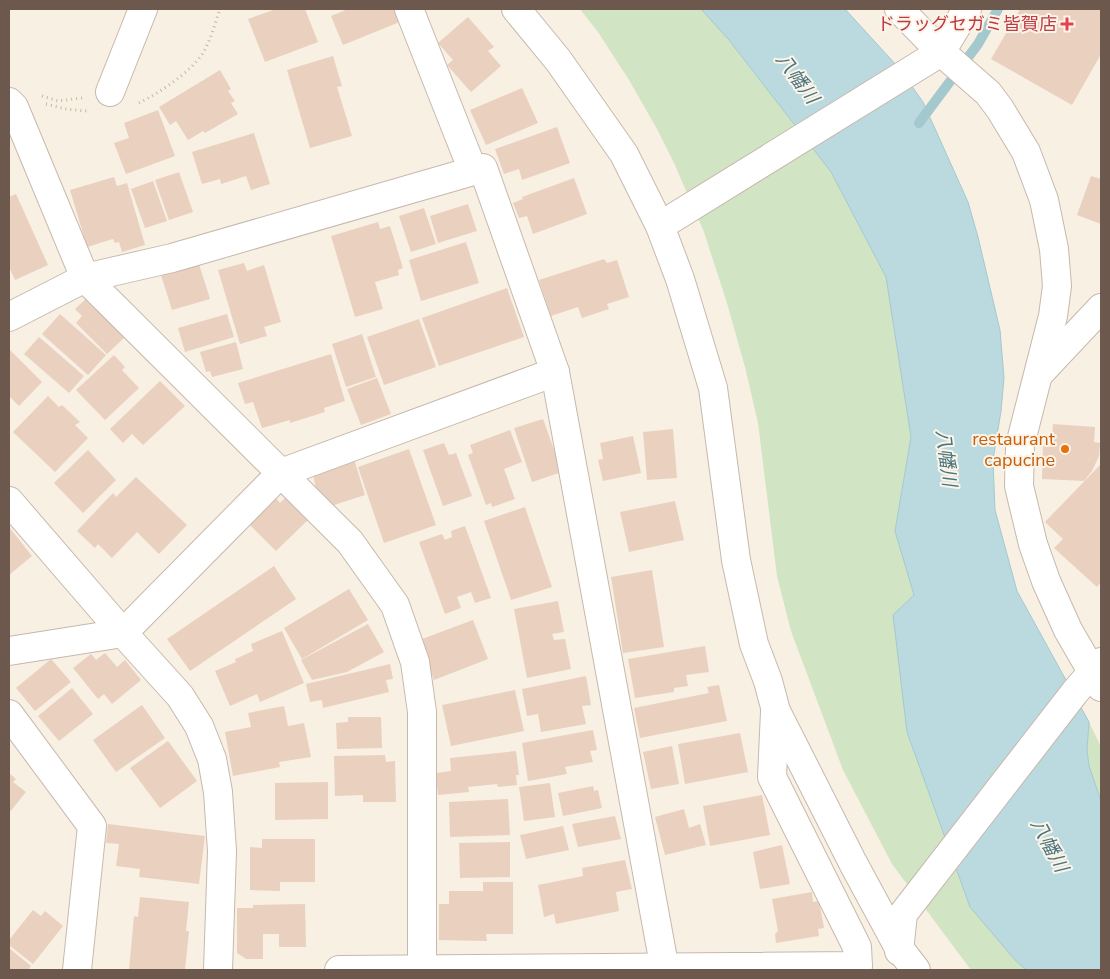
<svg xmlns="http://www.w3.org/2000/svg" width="1110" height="979" viewBox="0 0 1110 979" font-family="'Nunito Sans','Noto Sans JP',sans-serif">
	<rect width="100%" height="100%" fill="#f8f0e3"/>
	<g fill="#d1e4c4">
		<polygon points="580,9 701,9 729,40 831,172 886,277 911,437 895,531 914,595 1015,960 1026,970 971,970 892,864 843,770 791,631 777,576 758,423 745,367 727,303 704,232 674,163 657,129 629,80 598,32"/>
		<polygon points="1089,722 1101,747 1101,801 1089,766 1087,750"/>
	</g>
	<polygon fill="#bbdadf" stroke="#a3c9cf" points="701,9 845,9 898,67 923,102 968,202 978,237 1000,330 1004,378 1001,411 993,460 995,510 1017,591 1089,722 1087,750 1089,766 1101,801 1101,970 1026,970 1015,960 970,907 907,732 893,615 914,595 895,531 911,437 886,277 831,172 729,40"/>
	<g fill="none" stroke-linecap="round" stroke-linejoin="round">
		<polyline stroke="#a3c9cf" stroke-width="10" points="919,123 978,44 998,9"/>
	</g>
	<g fill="#ead0bf">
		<polygon points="276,9 305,9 318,42 265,62 248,19"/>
		<polygon points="348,9 397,9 402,21 343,45 331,16"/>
		<polygon points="1020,9 1101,9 1101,54 1072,105 991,59"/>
		<polygon points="468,17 494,47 488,51 501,66 471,92 447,65 453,60 438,43"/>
		<polygon points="333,56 342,86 337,87 352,136 310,148 287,70"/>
		<polygon points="220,70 231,89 228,91 235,101 231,103 238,114 205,133 203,131 188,140 176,121 170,125 159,107"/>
		<polygon points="522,88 538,123 486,145 470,110"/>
		<polygon points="158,110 175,156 126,174 114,143 129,138 124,123"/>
		<polygon points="557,127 570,163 522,180 519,169 504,174 495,149"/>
		<polygon points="254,133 270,184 251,190 246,176 221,184 220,179 202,184 192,152"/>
		<polygon points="179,172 193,212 169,220 155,180"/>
		<polygon points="1091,176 1101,179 1101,224 1077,215"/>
		<polygon points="114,177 117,186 127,183 145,245 122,252 119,242 115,243 113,239 87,247 70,190"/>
		<polygon points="574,178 587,214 533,234 527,216 519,218 513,203 523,199 522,197"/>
		<polygon points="153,181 167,221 145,228 131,189"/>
		<polygon points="16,194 48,265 15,280 9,267 9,197"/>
		<polygon points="468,204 477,231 438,243 430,216"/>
		<polygon points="424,208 436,244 411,252 399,216"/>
		<polygon points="378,222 380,229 390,226 403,268 398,270 399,275 375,282 383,309 355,317 331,236"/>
		<polygon points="466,242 479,283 421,301 409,260"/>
		<polygon points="604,259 607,263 617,260 629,297 607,304 609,309 582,318 578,307 551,316 539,280"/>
		<polygon points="244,263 247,271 264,265 281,322 264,327 267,336 240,344 218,270"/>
		<polygon points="199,264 210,299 172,310 161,275"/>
		<polygon points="507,288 524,337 439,366 422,318"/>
		<polygon points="88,297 126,336 107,354 76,323 82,316 75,309"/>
		<polygon points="60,314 106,355 88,375 42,334"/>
		<polygon points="227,314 234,337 185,352 178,328"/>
		<polygon points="419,319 436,367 384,385 367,337"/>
		<polygon points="362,334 376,377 346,387 332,344"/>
		<polygon points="39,337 84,376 69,393 24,354"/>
		<polygon points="236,342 243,369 212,377 210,371 206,372 200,352"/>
		<polygon points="9,349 42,382 19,406 9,396"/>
		<polygon points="331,354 345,401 324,408 325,412 290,423 290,420 262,428 253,402 245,404 238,383"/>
		<polygon points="114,355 125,367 122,370 139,388 105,420 76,390"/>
		<polygon points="377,378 391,414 361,425 347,389"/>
		<polygon points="160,381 185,406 143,445 132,434 123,443 110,429"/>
		<polygon points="48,396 59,407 62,405 80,422 75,425 88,438 55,472 13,432"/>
		<polygon points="543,419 562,472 532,482 514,428"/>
		<polygon points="1053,424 1095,427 1094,442 1100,443 1099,456 1092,471 1084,481 1042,479 1043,446 1051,447"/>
		<polygon points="673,429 677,478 647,480 643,432"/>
		<polygon points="510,430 522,462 504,469 515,499 492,507 491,503 486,505 468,455 473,453 470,445"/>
		<polygon points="633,436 641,473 603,481 598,460 603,459 600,443"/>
		<polygon points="444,443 449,455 456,453 472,496 443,506 423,450"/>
		<polygon points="409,449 436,525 384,543 358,467"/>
		<polygon points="88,450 116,480 83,513 54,483"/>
		<polygon points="354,459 365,495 331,506 317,494 313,474"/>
		<polygon points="1101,464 1101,582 1097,587 1054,548 1063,539 1045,522"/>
		<polygon points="136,477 187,525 159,554 137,532 112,558 98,544 95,548 77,531 113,493 116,497"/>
		<polygon points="288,495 310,518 276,551 248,523 275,497 280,503"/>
		<polygon points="675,501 684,540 629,552 620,512"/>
		<polygon points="525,507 552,587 511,600 484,521"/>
		<polygon points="465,526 491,598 475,603 471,592 457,597 461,608 445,614 419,542 442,534 445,540 452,537 451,531"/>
		<polygon points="9,527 32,556 9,575"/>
		<polygon points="274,566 296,599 190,671 167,639"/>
		<polygon points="652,570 664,647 623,653 611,577"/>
		<polygon points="349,589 368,620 302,659 284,628"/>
		<polygon points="558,601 564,632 552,634 554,640 565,639 571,669 527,678 514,609"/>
		<polygon points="473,620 488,659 434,680 421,646 422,639"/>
		<polygon points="368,624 384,652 347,672 312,680 301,660"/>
		<polygon points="282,631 304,683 260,702 257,694 230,706 215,671 236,662 235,659 253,651 251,644"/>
		<polygon points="705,646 709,672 686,675 688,686 674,688 674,692 635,698 628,659"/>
		<polygon points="105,653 117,667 125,660 141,680 112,704 104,694 98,699 73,668 91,654 96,660"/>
		<polygon points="51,659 71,682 35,711 16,688"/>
		<polygon points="390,664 393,679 386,680 389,692 323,708 322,700 310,702 306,684"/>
		<polygon points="586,676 591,705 582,706 586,724 541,732 538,714 527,716 522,689"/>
		<polygon points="719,685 727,721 640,738 634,708 709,693 707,687"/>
		<polygon points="72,688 93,714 59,741 38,716"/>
		<polygon points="515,690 524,731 451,746 442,705"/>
		<polygon points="142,705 165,738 116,772 93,740"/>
		<polygon points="284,706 288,726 304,723 311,757 279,762 280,767 233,776 225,732 251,727 248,713"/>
		<polygon points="348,717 381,717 382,748 337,749 336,723 348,722"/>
		<polygon points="593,730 597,750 590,751 593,762 565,767 567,774 528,781 522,743"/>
		<polygon points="740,733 748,772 685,784 678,744"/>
		<polygon points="168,741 197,781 160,808 130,768"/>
		<polygon points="672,746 679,784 651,789 643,752"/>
		<polygon points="516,751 519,775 516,775 517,785 498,787 497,784 468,787 469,792 438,795 436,773 451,771 450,758"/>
		<polygon points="385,755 386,762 395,761 396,802 363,802 363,795 335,796 334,756"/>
		<polygon points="9,773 16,779 13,782 26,792 9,813"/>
		<polygon points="328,782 328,819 275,820 275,783"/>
		<polygon points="550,783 555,817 524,821 519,787"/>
		<polygon points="593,786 594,791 598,790 602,808 563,816 558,793"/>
		<polygon points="762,795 770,835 710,846 703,806"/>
		<polygon points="508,799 510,835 450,837 449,802"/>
		<polygon points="684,809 689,828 700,824 706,845 665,855 655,817"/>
		<polygon points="615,816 621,839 578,847 572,824"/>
		<polygon points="108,824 205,836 199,884 139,877 140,869 116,866 119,844 106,843"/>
		<polygon points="563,826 569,850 526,859 520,835"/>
		<polygon points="262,839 315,839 315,882 280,882 280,891 250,890 250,847 262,848"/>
		<polygon points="510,842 510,877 460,878 459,843"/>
		<polygon points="782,845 790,884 760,889 753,852"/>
		<polygon points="625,860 632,889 616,892 619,911 556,924 554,914 544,917 538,885 583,876 582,868"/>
		<polygon points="483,882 513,882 513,934 486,934 487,941 439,940 439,904 449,904 449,891 483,891"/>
		<polygon points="812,892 813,902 819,901 824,928 818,929 819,936 776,943 775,934 778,931 772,899"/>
		<polygon points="140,897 189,902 186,931 189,931 185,970 129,970 134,916 138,917"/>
		<polygon points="305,904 306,947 279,947 279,934 263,934 263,959 246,959 237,953 237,908 253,908 253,905"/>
		<polygon points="33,910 41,916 45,911 63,926 33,964 9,945 9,940"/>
		<polygon points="9,948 31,966 28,970 9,970"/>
	</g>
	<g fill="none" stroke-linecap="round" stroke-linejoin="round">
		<g stroke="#c7b8ac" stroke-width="30">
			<g id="minor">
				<polyline points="409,9 473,171 483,168 555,372 665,970"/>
				<polyline points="516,9 558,60 624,154 660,226 680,279 713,388 736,560 754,644 768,681 776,711 853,863 899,948 916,970"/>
				<polyline points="899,9 941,52 988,93 1000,109 1026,152 1044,200 1054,249 1057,286 1053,316 1020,445 1019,486 1033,544 1046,581 1068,630 1101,687"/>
				<polyline points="110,92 143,9"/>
				<polyline points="9,102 14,107 85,278 350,542 395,605 415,662 422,712 422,970"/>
				<polyline points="660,226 941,52 967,9"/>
				<polyline points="9,317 85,278 172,258 473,171"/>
				<polyline points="1039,374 1101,308"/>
				<polyline points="9,501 123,633 180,696 199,726 212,759 218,792 222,851 218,970"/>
				<polyline points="9,651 123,633 281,473 555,372"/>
				<polyline points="9,714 92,826 77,970"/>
				<polyline points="899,951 903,914 1075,692 1101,662"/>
				<polyline points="339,970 858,966 857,947 772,777 775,712"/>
			</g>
		</g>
		<g stroke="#ceb3a3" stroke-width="3" stroke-dasharray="1 4" stroke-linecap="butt">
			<polyline points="42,96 58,101 82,98"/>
			<path d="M139 103C159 93 191 72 203 53 211 39 215 24 220 9"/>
			<polyline points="46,104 65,109 87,111"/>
		</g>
		<use href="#minor" stroke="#fff" stroke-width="28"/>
	</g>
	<path fill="#e0444e" stroke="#fcf4e9" stroke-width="2" d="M1064.5 16.5h5v5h5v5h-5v5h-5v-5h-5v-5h5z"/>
	<circle fill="#e8710a" stroke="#fcf4e9" stroke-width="2" cx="1065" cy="449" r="5"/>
	<g text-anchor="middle" stroke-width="4" stroke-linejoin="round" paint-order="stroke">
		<g font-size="18" fill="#be3a42" stroke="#fcf4e9" text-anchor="end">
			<text x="1057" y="30">ドラッグセガミ皆賀店</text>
		</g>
		<g font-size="18" fill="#c56008" stroke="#fcf4e9" text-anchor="end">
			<text x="1055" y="445">restaurant<tspan x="1055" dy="21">capucine</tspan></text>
		</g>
		<g font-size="19" font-style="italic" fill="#4a757d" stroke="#fcf4e9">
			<text transform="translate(798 78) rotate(54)" y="7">八幡川</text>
			<text transform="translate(947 458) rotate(83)" y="7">八幡川</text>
			<text transform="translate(1050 845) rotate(62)" y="7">八幡川</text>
		</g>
	</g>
	<rect width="1110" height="979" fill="none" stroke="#6d584d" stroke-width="20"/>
</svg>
